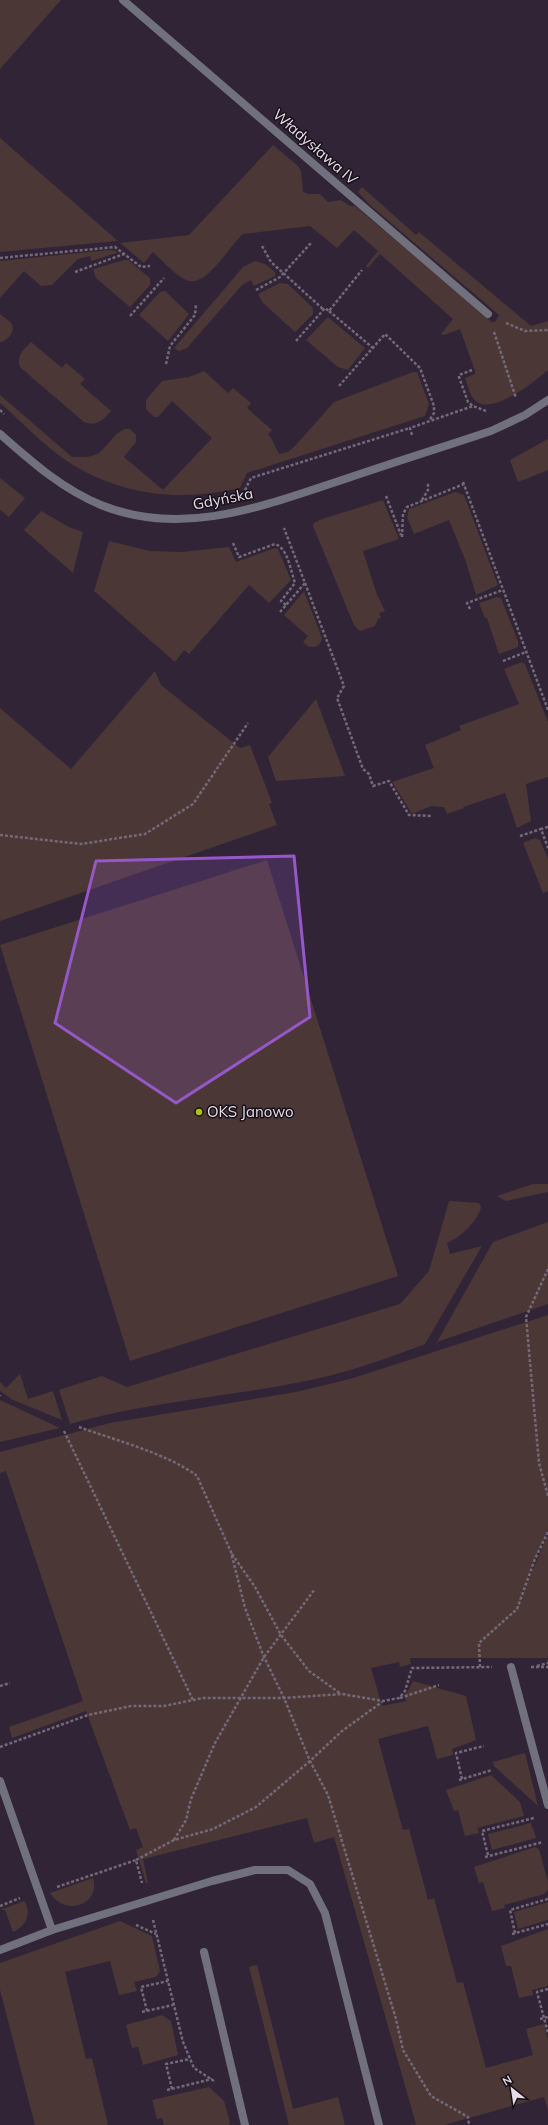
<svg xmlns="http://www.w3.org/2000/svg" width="548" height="2125" viewBox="0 0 548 2125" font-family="Mulish,sans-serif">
	<rect width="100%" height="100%" fill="#312436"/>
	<g fill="#4b3736">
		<polygon points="0,0 61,0 0,69"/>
		<polygon points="0,138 118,241 0,252"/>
		<path d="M273 145 298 166 301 171 303 192 308 194H320L328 202 341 200 350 206H355L483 313 491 322H495L499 315 370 205 358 192 362 187 416 235 419 232 531 326 548 321V370C535 381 495 414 477 402 470 398 468 385 465 378L475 374V371L460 329 444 335 441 334 453 319 380 254 368 268 366 266 378 251 354 230 337 248 310 226 243 234C230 245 205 290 186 280 174 274 163 261 153 252L144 263 120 243 189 235Z"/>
		<polygon points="109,250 116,251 117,253 91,261 90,256 78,259 52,285 41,286 24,271 0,298 0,261"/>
		<polygon points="124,260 128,260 150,278 150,285 130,307 96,278 93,269"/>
		<polygon points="255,261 265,264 275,272 275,276 254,286 251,280 242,285 187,348 179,351 174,348 243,267"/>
		<polygon points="280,283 288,284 313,308 313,314 295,332 263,303 258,294"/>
		<polygon points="165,291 189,314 168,341 139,315 160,292"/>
		<path d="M0 314C3 317 9 320 10 322 18 329 8 341 0 342Z"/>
		<polygon points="327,318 329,318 365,348 348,370 338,367 306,340"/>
		<path d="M31 342 62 368 66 363 85 379 80 384 111 411C103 420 96 427 84 422L20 367C16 356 24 349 31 342Z"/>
		<path d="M204 371 228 393 233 388 251 403 247 408 272 430 268 434 271 438 279 454 288 452 295 446 334 402 413 372H417L429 404 425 416 247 473 240 488C180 502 120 496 67 461 43 445 22 422 0 403V395L72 457C80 457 89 458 97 454 108 448 117 426 130 429L136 435V442L124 457 163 490 212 438 172 401 158 417H154L146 409V400L162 381 189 377Z"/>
		<polygon points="548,439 548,470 518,482 510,460"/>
		<polygon points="0,478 25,498 9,517 0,510"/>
		<polygon points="455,492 464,495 498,585 476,595 466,562 449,520 414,534 407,517 409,509"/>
		<polygon points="383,500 399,539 363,551 377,595 385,611 379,613 381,617 378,619 375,626 360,631 354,625 313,526 314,523 322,519"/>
		<polygon points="41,511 69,527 83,532 73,573 24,530"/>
		<polygon points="109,541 150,551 182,552 229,547 236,562 275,548 278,549 291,580 269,603 249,585 189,654 184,650 175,662 94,591"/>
		<polygon points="304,591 322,638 320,644 315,647 309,647 303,642 308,636 284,615"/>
		<polygon points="497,597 501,598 518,641 518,647 499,654 487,618 485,618 479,603"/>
		<polygon points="522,662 525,664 548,722 548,777 526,784 531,821 517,828 505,793 463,807 464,808 447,814 444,807 431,806 412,814 392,782 434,768 425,745 461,730 459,726 519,704 504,669"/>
		<polygon points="155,671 161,685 240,748 250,745 272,803 269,804 277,825 0,921 0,708 71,769"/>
		<polygon points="316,699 345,776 276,781 268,757"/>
		<polygon points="535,838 540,840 548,859 548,891 543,893 523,843"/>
		<polygon points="267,860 398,1276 130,1361 0,945"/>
		<polygon points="533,1184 548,1184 548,1192 506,1201 497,1196"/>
		<path d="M449 1201 479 1203 481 1207C478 1221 460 1238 447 1243L450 1254 482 1246 425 1344C386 1359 346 1373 306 1381 227 1397 146 1402 70 1424L59 1390 102 1376 127 1387 400 1304 429 1271Z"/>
		<polygon points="548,1222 548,1304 437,1342 493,1242"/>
		<polygon points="548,1315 548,1532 535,1559 521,1597 548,1534 548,1658 410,1658 411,1664 400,1667 399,1662 371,1668 382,1706 406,1701 404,1695 408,1691 413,1681 466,1696 476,1740 452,1749 453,1755 437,1759 428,1726 378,1739 403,1830 409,1829 428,1900 434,1898 457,1983 463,1982 486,2068 533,2055 526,2029 544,2024 548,2040 548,2110 544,2097 444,2125 411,2125 416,2124 334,1837 314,1843 307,1818 143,1859 148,1883 146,1883 136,1850 143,1847 136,1828 130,1830 86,1711 12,1738 9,1727 83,1701 6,1471 0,1473 0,1452 110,1423 296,1392 350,1379"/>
		<polygon points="20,1374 28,1399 53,1391 62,1420 13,1400 0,1391 0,1382 6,1388"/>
		<polygon points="0,1400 60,1428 0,1442"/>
		<polygon points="525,1753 538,1806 494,1766 493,1762"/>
		<polygon points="491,1775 520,1802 524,1816 477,1828 479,1833 465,1836 458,1810 454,1811 446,1790"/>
		<polygon points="531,1823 536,1838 492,1850 488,1834"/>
		<polygon points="535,1847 539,1849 548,1882 548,1890 544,1894 504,1905 505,1908 492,1911 483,1882 479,1883 474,1867"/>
		<path d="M93 1878C101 1905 65 1917 50 1893Z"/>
		<path d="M24 1901C33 1913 25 1927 13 1932L5 1910H0Z"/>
		<polygon points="548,1902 548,1920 518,1929 514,1912"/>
		<polygon points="120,1921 152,1936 160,1971 156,1977 134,1982 137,1991 119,1995 110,1961 65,1972 86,2059 92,2058 108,2125 35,2125 0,1990 0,1963"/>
		<polygon points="548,1929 548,1986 532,1990 533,1995 519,1998 511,1966 506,1966 501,1946"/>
		<polygon points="257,1965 293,2109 338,2097 345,2125 289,2125 249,1967"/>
		<polygon points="162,2015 171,2021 178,2055 143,2065 138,2047 132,2048 126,2025"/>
		<polygon points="209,2087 224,2101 230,2122 229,2125 164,2125 162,2118 157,2119 152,2100"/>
	</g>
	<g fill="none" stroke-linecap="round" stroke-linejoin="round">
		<g stroke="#746978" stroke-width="2.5" stroke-dasharray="3 2" stroke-linecap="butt">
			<polyline points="262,246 271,262 324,310"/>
			<polyline points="0,258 115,247 141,267 150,266"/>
			<polyline points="75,272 124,254"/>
			<polyline points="256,290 280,277 311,243"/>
			<polyline points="329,311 373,348"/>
			<polyline points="130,316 164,278"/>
			<polyline points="506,323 525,331 548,330"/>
			<polyline points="494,332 516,398"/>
			<polyline points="296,341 325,308 329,311 362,270"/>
			<polyline points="166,364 170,346 195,315 196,304"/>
			<polyline points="472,370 459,375 459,377 468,402 473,406"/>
			<polyline points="339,386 385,334 420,368 434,406 434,413 429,421"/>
			<polyline points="0,410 4,414"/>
			<polyline points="412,435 410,428 473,406 486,411"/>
			<polyline points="463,482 548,710"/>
			<polyline points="245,490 251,478 410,428"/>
			<polyline points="386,496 401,535"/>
			<polyline points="422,500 428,490 428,483"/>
			<polyline points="402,537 403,514 407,507 464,484"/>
			<path d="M233 543 239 557 275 544C288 548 291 572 295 583L281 601 286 605"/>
			<polyline points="305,583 344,686 337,698 363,769 369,774 373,786 389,781 409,815 432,816"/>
			<polyline points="470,609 467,603 503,590"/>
			<polyline points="280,612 305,583 284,528"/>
			<polyline points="503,661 526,652"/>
			<polyline points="548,827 541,829 548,848"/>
			<polyline points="0,835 81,844 145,834 193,804 248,723"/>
			<polyline points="520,836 541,829"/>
			<polyline points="548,1269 526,1317 539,1463 548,1496"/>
			<polyline points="0,1395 0,1396"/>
			<path d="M79 1427C114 1440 169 1454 197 1476L231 1552 245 1608 264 1657 284 1698 310 1761 328 1795 396 2019 403 2050 431 2096 468 2117 469 2125"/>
			<polyline points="64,1431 193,1700"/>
			<polyline points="232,1554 255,1587 281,1635 309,1671 341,1694"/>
			<polyline points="537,1666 548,1663"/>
			<polyline points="480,1667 479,1643 517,1609 535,1559 548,1532"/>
			<polyline points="531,1667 548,1667"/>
			<polyline points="0,1686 10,1683"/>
			<polyline points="400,1698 439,1685"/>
			<polyline points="0,1747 88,1715 131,1706 164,1706 203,1698 284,1698 342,1694 383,1701 399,1698 405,1691 412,1668 492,1667"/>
			<polyline points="462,1779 456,1753 484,1746"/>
			<polyline points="459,1780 492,1770"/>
			<polyline points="174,1840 186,1820 191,1799 215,1743 264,1657 315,1589"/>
			<polyline points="488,1855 482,1831 534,1818"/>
			<polyline points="485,1857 543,1842"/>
			<polyline points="136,1860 174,1840 213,1829 256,1807 310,1761 342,1731 382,1702"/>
			<polyline points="57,1887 136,1860 142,1883"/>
			<polyline points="0,1906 20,1898"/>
			<polyline points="153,1920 183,2042 194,2068 214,2081"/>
			<polyline points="136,1925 156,1934"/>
			<polyline points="515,1933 510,1910 548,1899"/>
			<polyline points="512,1934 548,1924"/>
			<polyline points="548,1989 537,1992 548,2033"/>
			<polyline points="147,2011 141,1987 168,1981"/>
			<polyline points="142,2012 173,2005"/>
			<polyline points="540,2019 548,2017"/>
			<polyline points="172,2089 166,2064 190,2059"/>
			<polyline points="167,2090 212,2079"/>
		</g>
		<g stroke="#71717d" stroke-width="8">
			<polyline points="0,1781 52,1930"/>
			<polyline points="0,1950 52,1930 212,1881 255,1870 288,1870 310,1884 325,1913 379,2125"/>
			<polyline points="204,1952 245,2125"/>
		</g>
		<g stroke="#71717d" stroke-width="8">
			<polyline points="123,0 488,314"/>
			<polyline points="511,1667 548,1805"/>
		</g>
		<path stroke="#71717d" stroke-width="8" d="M0 434C32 462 62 489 101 505 185 539 268 504 348 478 395 462 443 447 491 431L525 415 548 400"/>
	</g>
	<path fill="#9658c9" fill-opacity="0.2" stroke="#9658c9" stroke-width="3" stroke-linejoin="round" d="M294 856 310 1017 176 1103 55 1023 96 861Z"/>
	<circle fill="#b0c500" stroke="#161018" stroke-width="1.5" cx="199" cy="1112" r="4"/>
	<g text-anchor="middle" stroke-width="3" stroke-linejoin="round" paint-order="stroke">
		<g font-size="15" fill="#e5dce8" stroke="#161018">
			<text transform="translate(315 147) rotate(41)" y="5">Władysława IV</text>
			<text transform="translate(223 499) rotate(-11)" y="5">Gdyńska</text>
		</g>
		<g font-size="15" fill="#e5dce8" stroke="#161018" text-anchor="start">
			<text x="207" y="1117">OKS Janowo</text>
		</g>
	</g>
	<g transform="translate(512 2089) rotate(330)" stroke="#161018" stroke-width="3" paint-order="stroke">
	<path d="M0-3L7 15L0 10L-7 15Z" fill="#e5dce8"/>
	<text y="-6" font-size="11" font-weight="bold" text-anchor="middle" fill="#e5dce8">N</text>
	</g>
</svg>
